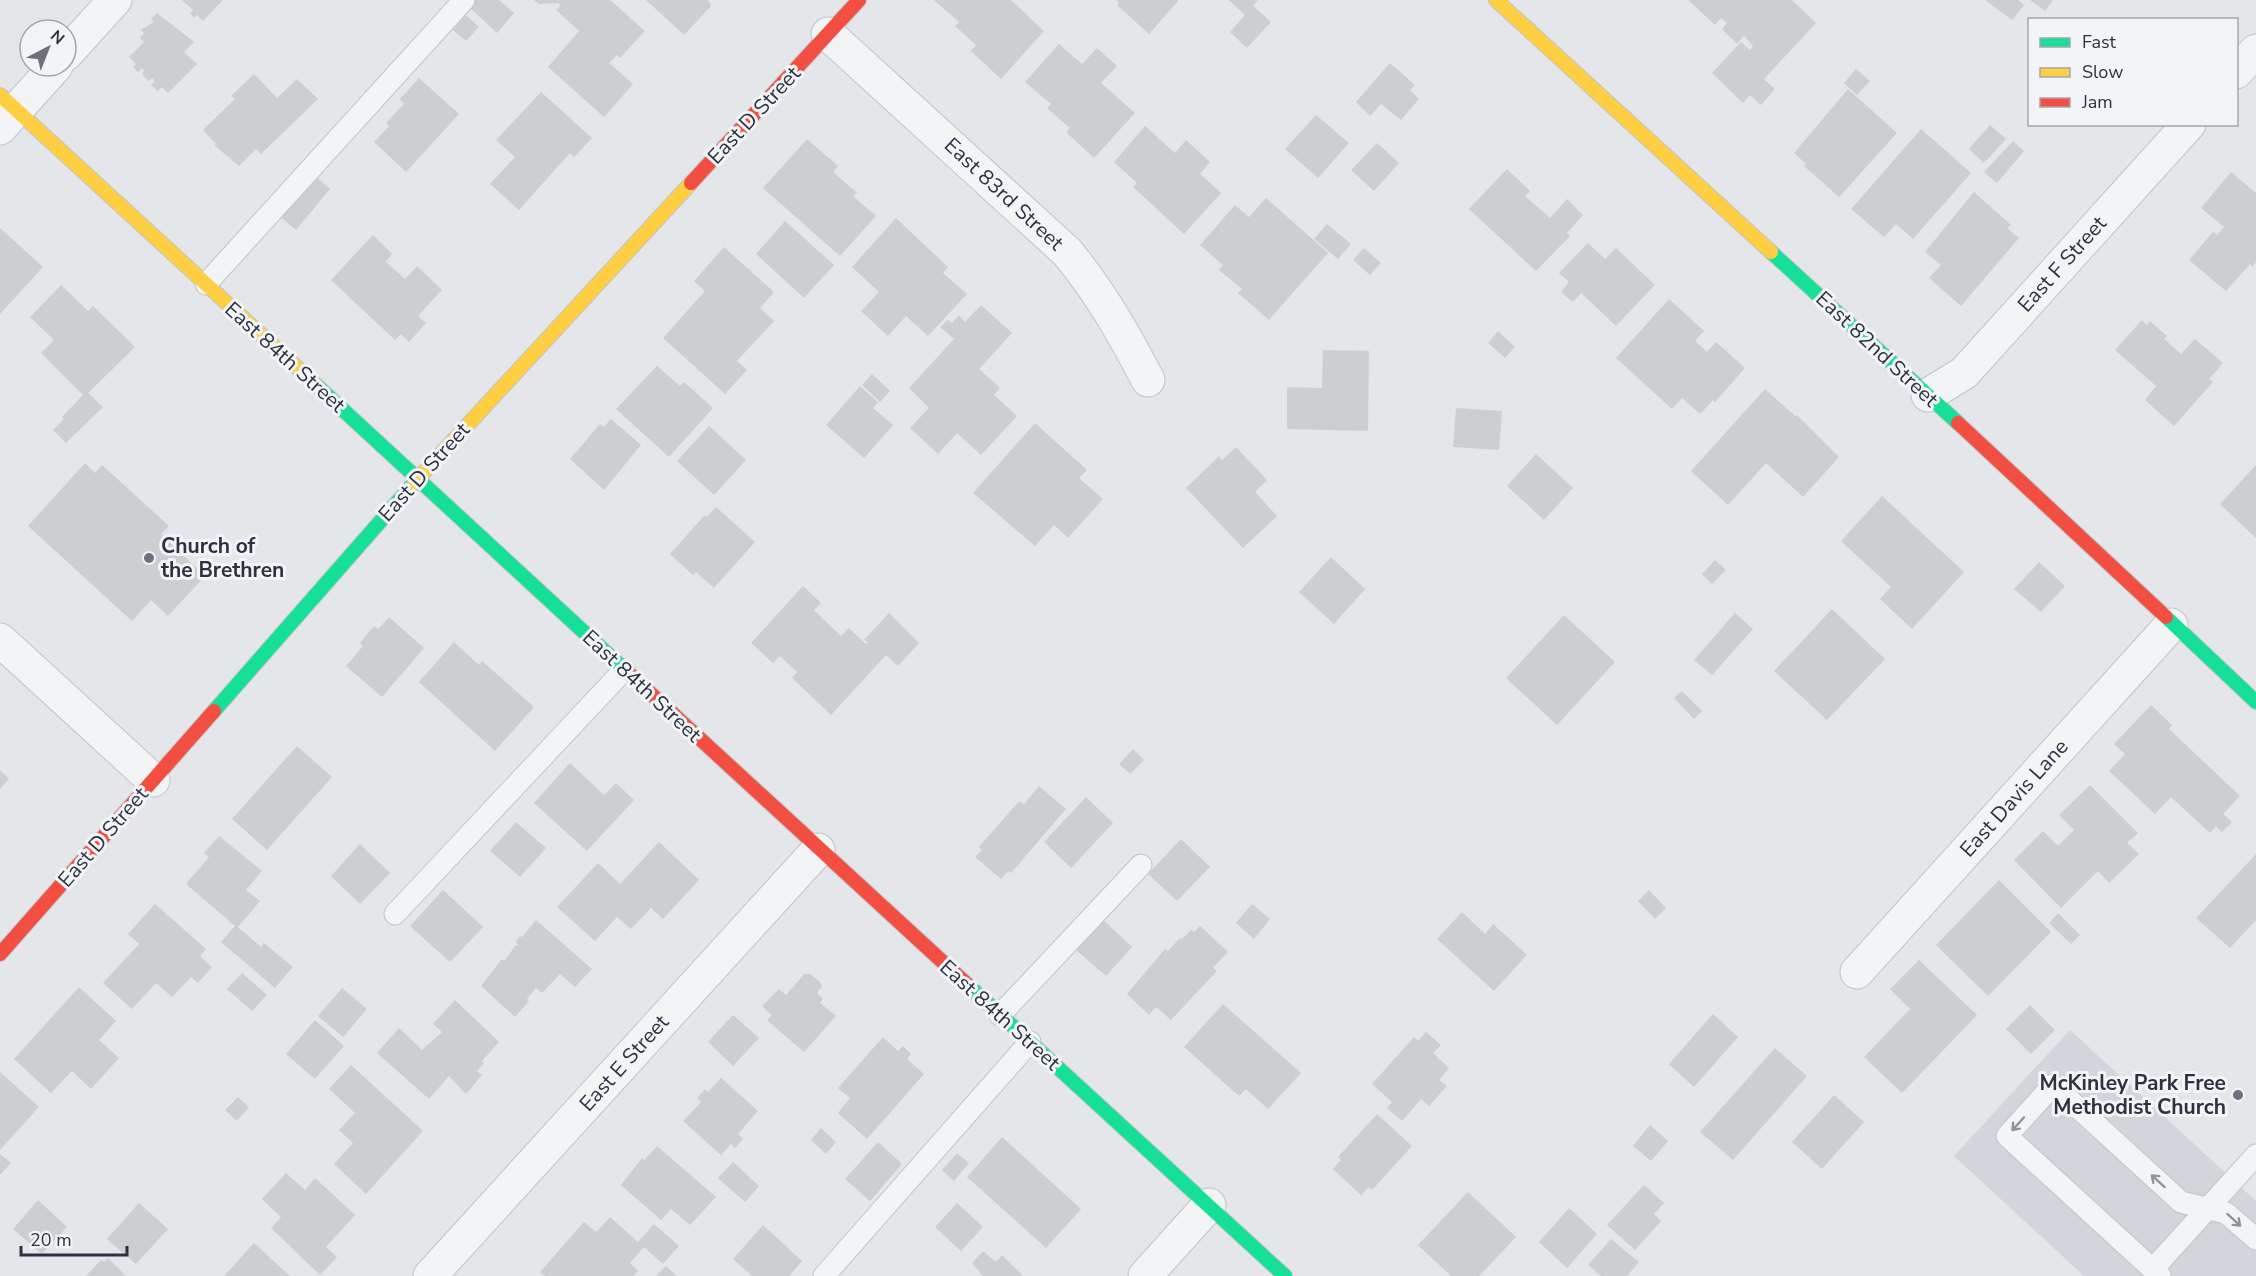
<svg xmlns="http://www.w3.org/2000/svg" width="2256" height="1276" viewBox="0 0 2256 1276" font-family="'Nunito Sans',sans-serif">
	<rect width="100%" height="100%" fill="#e4e6e9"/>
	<polygon fill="#d3d5db" points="2070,1030 2256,1201 2256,1276 2084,1276 1954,1156"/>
	<g fill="#cdced1">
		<polygon points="182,0 223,0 203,21 197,15 194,18 190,13 193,10"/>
		<polygon points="474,0 499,0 514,13 497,33 468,6"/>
		<polygon points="534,0 610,0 645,31 620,58 617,55 609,63 633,84 604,117 548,67 579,31 556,10 561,5 558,3 539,4"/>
		<polygon points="646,0 708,0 711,6 684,35"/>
		<polygon points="934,0 1011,0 1044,31 1001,79 971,51 976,45 955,26 959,22"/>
		<polygon points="1116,0 1177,0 1178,1 1149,34 1117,5 1119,3"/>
		<polygon points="1229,0 1258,0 1253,6 1271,22 1247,48 1230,32 1245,15"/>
		<polygon points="1688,0 1792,0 1816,23 1764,79 1775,89 1761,105 1750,95 1743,103 1712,73 1741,42 1750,50 1753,46 1744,36 1737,44 1722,29 1727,23 1721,18 1715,25"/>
		<polygon points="1985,0 2018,0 2024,5 2012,20"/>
		<polygon points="2030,0 2053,0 2045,11"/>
		<polygon points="157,13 194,42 184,52 197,64 168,93 162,87 158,91 151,85 155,81 152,78 149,81 142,74 144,71 142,68 138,72 133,67 136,64 129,57 144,42 140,38 144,33 141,30 154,22 151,19"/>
		<polygon points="466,15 479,27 466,41 453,30"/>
		<polygon points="1059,44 1082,64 1097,48 1117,66 1101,83 1135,113 1094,158 1066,132 1070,128 1047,108 1051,104 1025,82"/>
		<polygon points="1390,63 1415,85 1410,90 1419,99 1401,120 1381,104 1370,116 1356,102"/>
		<polygon points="1856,69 1870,81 1857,95 1844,83"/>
		<polygon points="254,74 277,98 297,79 318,99 261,154 256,149 239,166 214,145 216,144 203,130 235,99 231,96"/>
		<polygon points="419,78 459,114 406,172 374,142 389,126 386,123 404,104 400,99"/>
		<polygon points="1848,89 1897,133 1839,197 1804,166 1806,164 1794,153"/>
		<polygon points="541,92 592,138 574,157 570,153 519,210 490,184 515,157 496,140"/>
		<polygon points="1316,115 1349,143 1318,178 1285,149"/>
		<polygon points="1990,125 2006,139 1984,163 1969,149"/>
		<polygon points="1145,126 1175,153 1186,140 1210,162 1200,174 1221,193 1184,234 1133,187 1137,183 1114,162"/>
		<polygon points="1921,129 1971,173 1913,239 1896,224 1884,237 1851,209"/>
		<polygon points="807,139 838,166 833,172 857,193 853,196 876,216 840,256 763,188"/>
		<polygon points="2013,141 2024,151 1997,183 1984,172"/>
		<polygon points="1377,143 1399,163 1374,191 1351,170"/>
		<polygon points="1507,169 1530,191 1525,196 1550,218 1567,199 1583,215 1567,233 1570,236 1536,271 1469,209"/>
		<polygon points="2231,172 2256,193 2256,262 2252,267 2250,264 2226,291 2189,260 2213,232 2217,235 2224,227 2201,208"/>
		<polygon points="313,174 330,189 296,230 278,215"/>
		<polygon points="1974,192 2011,225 2007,228 2019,238 1961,306 1929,278 1941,265 1925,252"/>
		<polygon points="1266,198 1328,253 1269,320 1238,293 1242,289 1219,270 1223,265 1200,245 1235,205 1249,217"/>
		<polygon points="896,218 948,267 943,273 967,294 928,336 906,316 888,336 861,311 879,292 852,267"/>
		<polygon points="785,221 834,265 804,298 756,254"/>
		<polygon points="1327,224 1351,244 1338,259 1314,239"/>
		<polygon points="0,228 43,267 0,314"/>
		<polygon points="373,235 392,254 386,262 405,279 417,266 442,290 418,316 426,323 409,342 401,334 395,340 331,280"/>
		<polygon points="1588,243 1605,259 1616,248 1655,285 1616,326 1581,293 1573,302 1561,292 1569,282 1559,273"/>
		<polygon points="724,247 774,292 760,308 774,321 737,361 747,370 725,394 663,338 705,291 694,281"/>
		<polygon points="1364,248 1381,263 1370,275 1353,260"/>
		<polygon points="61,285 88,311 93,306 135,347 88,393 103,407 66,443 53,430 64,419 62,417 83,395 41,353 54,340 30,317"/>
		<polygon points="1669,299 1704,331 1695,341 1707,352 1716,342 1745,368 1715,402 1713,400 1700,414 1682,398 1672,409 1616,358"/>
		<polygon points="981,305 1012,333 979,369 1000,388 994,395 1017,416 981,455 957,433 938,454 910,428 929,408 909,388 954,339 940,327 948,320 952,323 959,315 965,322"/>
		<polygon points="2142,320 2147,325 2150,321 2167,336 2164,339 2181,354 2195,339 2223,363 2209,379 2213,382 2174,426 2145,400 2156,386 2115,350"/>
		<polygon points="1498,331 1515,347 1505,358 1488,343"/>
		<polygon points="1323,350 1369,351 1368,431 1287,429 1287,387 1322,388"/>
		<polygon points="657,366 680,386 684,382 713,408 669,457 616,409"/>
		<polygon points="872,374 890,391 880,402 862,385"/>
		<polygon points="860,386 878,402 873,408 893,425 864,458 826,425"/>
		<polygon points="1765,389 1795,416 1797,415 1839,457 1803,497 1766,463 1728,505 1691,471"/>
		<polygon points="1456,408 1502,411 1499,450 1453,447"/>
		<polygon points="611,419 641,445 604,490 570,459 600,424 604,427"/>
		<polygon points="1035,423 1087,470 1079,478 1103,499 1068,538 1054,525 1035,546 973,493"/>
		<polygon points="709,426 746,460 714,495 677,461"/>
		<polygon points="1236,447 1267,480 1255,492 1277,516 1243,548 1186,488 1219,456 1222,460"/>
		<polygon points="1536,454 1573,488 1544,520 1507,486"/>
		<polygon points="85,463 95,473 102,465 169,526 161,534 205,576 168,616 151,600 132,621 28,526"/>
		<polygon points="2256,465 2256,538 2220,504"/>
		<polygon points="1882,496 1964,572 1912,629 1880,599 1891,587 1841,541"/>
		<polygon points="716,507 755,542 714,588 696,572 693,575 670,554 705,515 707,517"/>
		<polygon points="1331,557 1365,589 1334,624 1299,592"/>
		<polygon points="1715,560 1726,570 1712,584 1702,574"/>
		<polygon points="2039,562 2065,586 2041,612 2014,589"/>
		<polygon points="803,586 821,603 814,610 841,636 849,628 866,644 868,643 864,640 889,613 919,643 898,666 886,655 831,715 792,678 797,672 780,656 773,663 751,643"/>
		<polygon points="1832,609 1885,659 1827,720 1774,671"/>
		<polygon points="1735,613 1753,629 1712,675 1694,660"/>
		<polygon points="1564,615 1615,662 1557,725 1506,678"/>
		<polygon points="389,617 424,648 382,697 346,666 363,646 360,643 374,626 378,629"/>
		<polygon points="454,642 479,665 482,661 534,707 495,751 419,682"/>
		<polygon points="1682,691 1702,711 1694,719 1674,698"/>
		<polygon points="2151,705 2172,725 2169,729 2240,796 2223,814 2232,822 2222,832 2216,826 2210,833 2171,797 2155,814 2109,771 2125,754 2114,744"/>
		<polygon points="297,746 332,777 267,850 232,819"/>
		<polygon points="1133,749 1144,760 1130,774 1119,764"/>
		<polygon points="570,763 604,795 616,783 634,800 587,851 534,803"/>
		<polygon points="0,770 9,779 0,789"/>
		<polygon points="2090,785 2138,833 2127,843 2139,854 2109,883 2098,871 2061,908 2014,860 2043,831 2058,846 2074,830 2059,815"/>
		<polygon points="1039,786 1066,809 1011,873 1008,871 1001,879 975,857 982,850 979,847 1019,801 1024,804"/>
		<polygon points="1086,797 1113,823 1071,868 1044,842"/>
		<polygon points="516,822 546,848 520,877 490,851"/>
		<polygon points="219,836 262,871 246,890 260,901 238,927 261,947 264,943 293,967 275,988 221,942 235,926 186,884 209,857 204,853"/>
		<polygon points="1181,839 1210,867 1177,901 1148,874"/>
		<polygon points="659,842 699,880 663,919 651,908 631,929 617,917 595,941 557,907 598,863 620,884"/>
		<polygon points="360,844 390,873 360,904 331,876"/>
		<polygon points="2256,854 2256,920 2230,948 2196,918"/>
		<polygon points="1999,880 2051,932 1988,996 1936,945"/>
		<polygon points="443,890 483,927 450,962 410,926"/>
		<polygon points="1649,890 1666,908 1655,919 1638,901"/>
		<polygon points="155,904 206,949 200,956 212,967 198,983 191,977 172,997 156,983 132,1009 103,983 139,944 128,934"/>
		<polygon points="1252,904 1270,919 1254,939 1236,923"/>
		<polygon points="1462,912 1485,934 1493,924 1527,955 1494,991 1437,939"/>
		<polygon points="2058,913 2080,935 2071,944 2049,923"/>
		<polygon points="1101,918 1132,947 1106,976 1074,948"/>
		<polygon points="536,920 592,969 575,987 560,974 542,993 536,988 527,999 529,1001 515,1017 481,986 502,959 504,961 516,945 519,946 516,941 520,936 522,937"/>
		<polygon points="1200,926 1228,952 1213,968 1217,971 1171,1020 1156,1007 1149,1015 1127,994 1165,949 1168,951 1180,938 1182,939 1191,930 1194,932"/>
		<polygon points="1919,960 1977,1015 1902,1093 1864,1057 1910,1009 1890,989"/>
		<polygon points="242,973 267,995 252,1011 227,989"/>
		<polygon points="804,974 810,974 820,982 822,986 817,993 823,999 820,1003 836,1016 804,1052 767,1020 772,1015 762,1006 779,989 786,995"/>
		<polygon points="79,987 116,1021 99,1040 119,1058 91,1089 72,1071 51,1093 14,1059"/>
		<polygon points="342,988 367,1009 343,1037 318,1016"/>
		<polygon points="455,1000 499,1042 482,1061 484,1063 477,1071 482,1075 466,1094 449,1076 429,1099 377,1053 399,1028 422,1050 442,1032 433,1024"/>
		<polygon points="1223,1004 1301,1073 1268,1109 1246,1089 1239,1096 1184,1047"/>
		<polygon points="2030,1005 2055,1030 2031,1054 2006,1029"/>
		<polygon points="1713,1014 1738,1037 1694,1087 1669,1064"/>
		<polygon points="733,1015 759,1038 733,1066 708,1042"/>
		<polygon points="315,1020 344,1046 315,1079 286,1054"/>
		<polygon points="1426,1032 1441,1045 1433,1053 1449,1068 1439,1080 1447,1086 1429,1106 1421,1099 1402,1121 1387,1108 1392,1102 1372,1084 1414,1037 1418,1041"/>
		<polygon points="883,1037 898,1051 903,1046 911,1054 907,1059 924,1074 867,1139 838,1113 850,1098 838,1088"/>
		<polygon points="1775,1048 1807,1076 1733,1160 1700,1132"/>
		<polygon points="351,1065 423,1131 366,1194 334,1164 353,1143 339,1130 355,1113 329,1089"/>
		<polygon points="0,1072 39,1107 0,1150"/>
		<polygon points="721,1078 758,1111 738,1134 743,1139 735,1148 731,1144 721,1155 683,1121 701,1102 697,1098 705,1089 708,1092"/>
		<polygon points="1834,1095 1864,1122 1822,1169 1792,1142"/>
		<polygon points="238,1097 249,1107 237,1121 225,1110"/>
		<polygon points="1377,1114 1412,1146 1372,1190 1369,1187 1361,1195 1333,1169 1341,1160 1338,1157"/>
		<polygon points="1650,1125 1668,1141 1651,1161 1633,1146"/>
		<polygon points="821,1128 836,1142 826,1154 811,1140"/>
		<polygon points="1002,1137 1081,1209 1046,1248 967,1177"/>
		<polygon points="878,1142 902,1164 870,1201 845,1179"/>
		<polygon points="657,1146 716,1197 690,1225 671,1209 661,1220 621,1185 642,1158 644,1160"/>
		<polygon points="957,1153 969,1163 954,1181 942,1170"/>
		<polygon points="0,1154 11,1163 0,1175"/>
		<polygon points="733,1162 759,1186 745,1202 718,1178"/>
		<polygon points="286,1173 305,1190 315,1178 355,1215 326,1247 337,1257 320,1275 271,1228 281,1217 262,1199"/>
		<polygon points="1644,1185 1664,1203 1654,1214 1661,1221 1635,1250 1607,1225"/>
		<polygon points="1468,1192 1516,1237 1479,1276 1451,1276 1418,1245"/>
		<polygon points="38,1200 67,1227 42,1254 13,1229"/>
		<polygon points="139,1203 168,1229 136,1264 107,1239"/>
		<polygon points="957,1203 983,1227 961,1251 935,1227"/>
		<polygon points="1569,1208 1597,1234 1567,1268 1539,1242"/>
		<polygon points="610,1217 638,1242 654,1224 679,1246 663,1264 644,1247 630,1263 638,1271 633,1276 545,1276 540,1272 584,1222 596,1232"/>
		<polygon points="763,1225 802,1261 789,1276 752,1276 733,1259"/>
		<polygon points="1611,1239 1639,1262 1627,1276 1601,1276 1588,1265"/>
		<polygon points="254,1243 290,1276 224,1276"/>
		<polygon points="983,1251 996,1262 1002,1255 1023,1276 983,1276 972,1263"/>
		<polygon points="108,1258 126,1276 86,1276 101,1260 104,1262"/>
		<polygon points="666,1266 677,1276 656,1276"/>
	</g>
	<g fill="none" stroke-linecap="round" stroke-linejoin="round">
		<g stroke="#c2c4c7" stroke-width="23">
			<g id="lane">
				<polyline points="206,284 464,0"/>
				<polyline points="395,914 624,670"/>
				<polyline points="1000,1015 1141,865"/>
				<polyline points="2153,1269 2256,1155"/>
				<polyline points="824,1276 1030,1042"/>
				<polyline points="2160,1276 2007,1136 2053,1085 2181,1202 2226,1213 2256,1239"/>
			</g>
		</g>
		<g stroke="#c2c4c7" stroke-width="35">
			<g id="street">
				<path d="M828 34 1067 252C1100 292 1124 334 1148 380"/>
				<polyline points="66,54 115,0"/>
				<polyline points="2236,72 2256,51"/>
				<polyline points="0,128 56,66"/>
				<polyline points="1928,395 1964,373 2189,124"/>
				<polyline points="0,640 153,780"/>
				<polyline points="1857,972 2171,625"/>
				<polyline points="430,1276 818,850"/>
				<polyline points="1145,1276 1209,1205"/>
			</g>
		</g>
		<g stroke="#c2c4c7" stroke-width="16">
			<g id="fast">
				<polyline points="1771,252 1958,423"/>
				<polyline points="316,385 624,669"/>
				<polyline points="2166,617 2256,702"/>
				<polyline points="214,711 414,483"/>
				<polyline points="970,987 1285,1276"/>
			</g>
		</g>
		<g stroke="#c2c4c7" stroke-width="16">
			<g id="slow">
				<polyline points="1496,0 1771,252"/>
				<polyline points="0,95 316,385"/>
				<polyline points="414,483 691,183"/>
			</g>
		</g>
		<g stroke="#c2c4c7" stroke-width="16">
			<g id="jam">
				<polyline points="691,183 859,0"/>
				<polyline points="1958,423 2166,617"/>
				<polyline points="624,669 970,987"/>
				<polyline points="0,954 214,711"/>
			</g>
		</g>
		<use href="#lane" stroke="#f3f4f5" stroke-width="21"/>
		<use href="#street" stroke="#f3f4f5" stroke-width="33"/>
		<use href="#fast" stroke="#16e098" stroke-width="14"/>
		<use href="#slow" stroke="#ffcf43" stroke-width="14"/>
		<use href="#jam" stroke="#f24e42" stroke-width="14"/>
	</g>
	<defs><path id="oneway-shaft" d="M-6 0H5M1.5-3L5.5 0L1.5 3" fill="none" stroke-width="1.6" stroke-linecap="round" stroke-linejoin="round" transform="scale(1.5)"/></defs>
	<g stroke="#90939a">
		<use href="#oneway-shaft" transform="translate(2018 1124) rotate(132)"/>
		<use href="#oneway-shaft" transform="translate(2158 1181) rotate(-138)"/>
		<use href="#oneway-shaft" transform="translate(2234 1220) rotate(42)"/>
	</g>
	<g fill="#6c717b" stroke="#f2f4f7" stroke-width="2">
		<circle cx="149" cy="558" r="6"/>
		<circle cx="2238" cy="1095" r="6"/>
	</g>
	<g text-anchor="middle" stroke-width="6" stroke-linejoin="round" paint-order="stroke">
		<g font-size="21" fill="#2c3240" stroke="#f2f4f7">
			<text transform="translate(754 115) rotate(-47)" y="7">East D Street</text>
			<text transform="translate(1004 194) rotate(43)" y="7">East 83rd Street</text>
			<text transform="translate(2062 264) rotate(-48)" y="7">East F Street</text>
			<text transform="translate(1877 349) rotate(43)" y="7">East 82nd Street</text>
			<text transform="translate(285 357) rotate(42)" y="7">East 84th Street</text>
			<text transform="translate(424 472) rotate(-48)" y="7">East D Street</text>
			<text transform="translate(642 686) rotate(43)" y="7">East 84th Street</text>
			<text transform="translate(2014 798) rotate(-48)" y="7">East Davis Lane</text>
			<text transform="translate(103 837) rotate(-49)" y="7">East D Street</text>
			<text transform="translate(1000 1015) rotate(42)" y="7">East 84th Street</text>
			<text transform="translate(624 1063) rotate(-48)" y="7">East E Street</text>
		</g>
		<g font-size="21" font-weight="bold" fill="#2c3240" stroke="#f2f4f7" text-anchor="start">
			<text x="161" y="553">Church of<tspan x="161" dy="24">the Brethren</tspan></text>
			<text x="2226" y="1090" text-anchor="end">McKinley Park Free<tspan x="2226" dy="24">Methodist Church</tspan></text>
		</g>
	</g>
	<rect x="2028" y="18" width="210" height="108" fill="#f2f4f7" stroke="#a3a6ae" stroke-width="1.5"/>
	<rect x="2040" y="38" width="30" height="9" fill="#16e098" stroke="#a3a6ae" stroke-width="1.5"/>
	<text x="2082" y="48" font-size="18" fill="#2c3240">Fast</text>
	<rect x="2040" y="68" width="30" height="9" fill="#ffcf43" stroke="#a3a6ae" stroke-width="1.5"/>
	<text x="2082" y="78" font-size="18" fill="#2c3240">Slow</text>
	<rect x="2040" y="98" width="30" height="9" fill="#f24e42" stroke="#a3a6ae" stroke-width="1.5"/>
	<text x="2082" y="108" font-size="18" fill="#2c3240">Jam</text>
	<g transform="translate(48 48) rotate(42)"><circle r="28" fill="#f2f4f7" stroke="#a3a6ae" stroke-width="1.5"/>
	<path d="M0-4.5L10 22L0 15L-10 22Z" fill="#6c717b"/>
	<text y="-9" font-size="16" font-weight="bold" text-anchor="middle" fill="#2c3240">N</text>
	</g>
	<path d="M21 1246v9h106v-9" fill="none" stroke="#2c3240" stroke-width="3"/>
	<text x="30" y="1246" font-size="18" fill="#2c3240" stroke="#f2f4f7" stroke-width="4.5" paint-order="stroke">20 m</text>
</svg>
